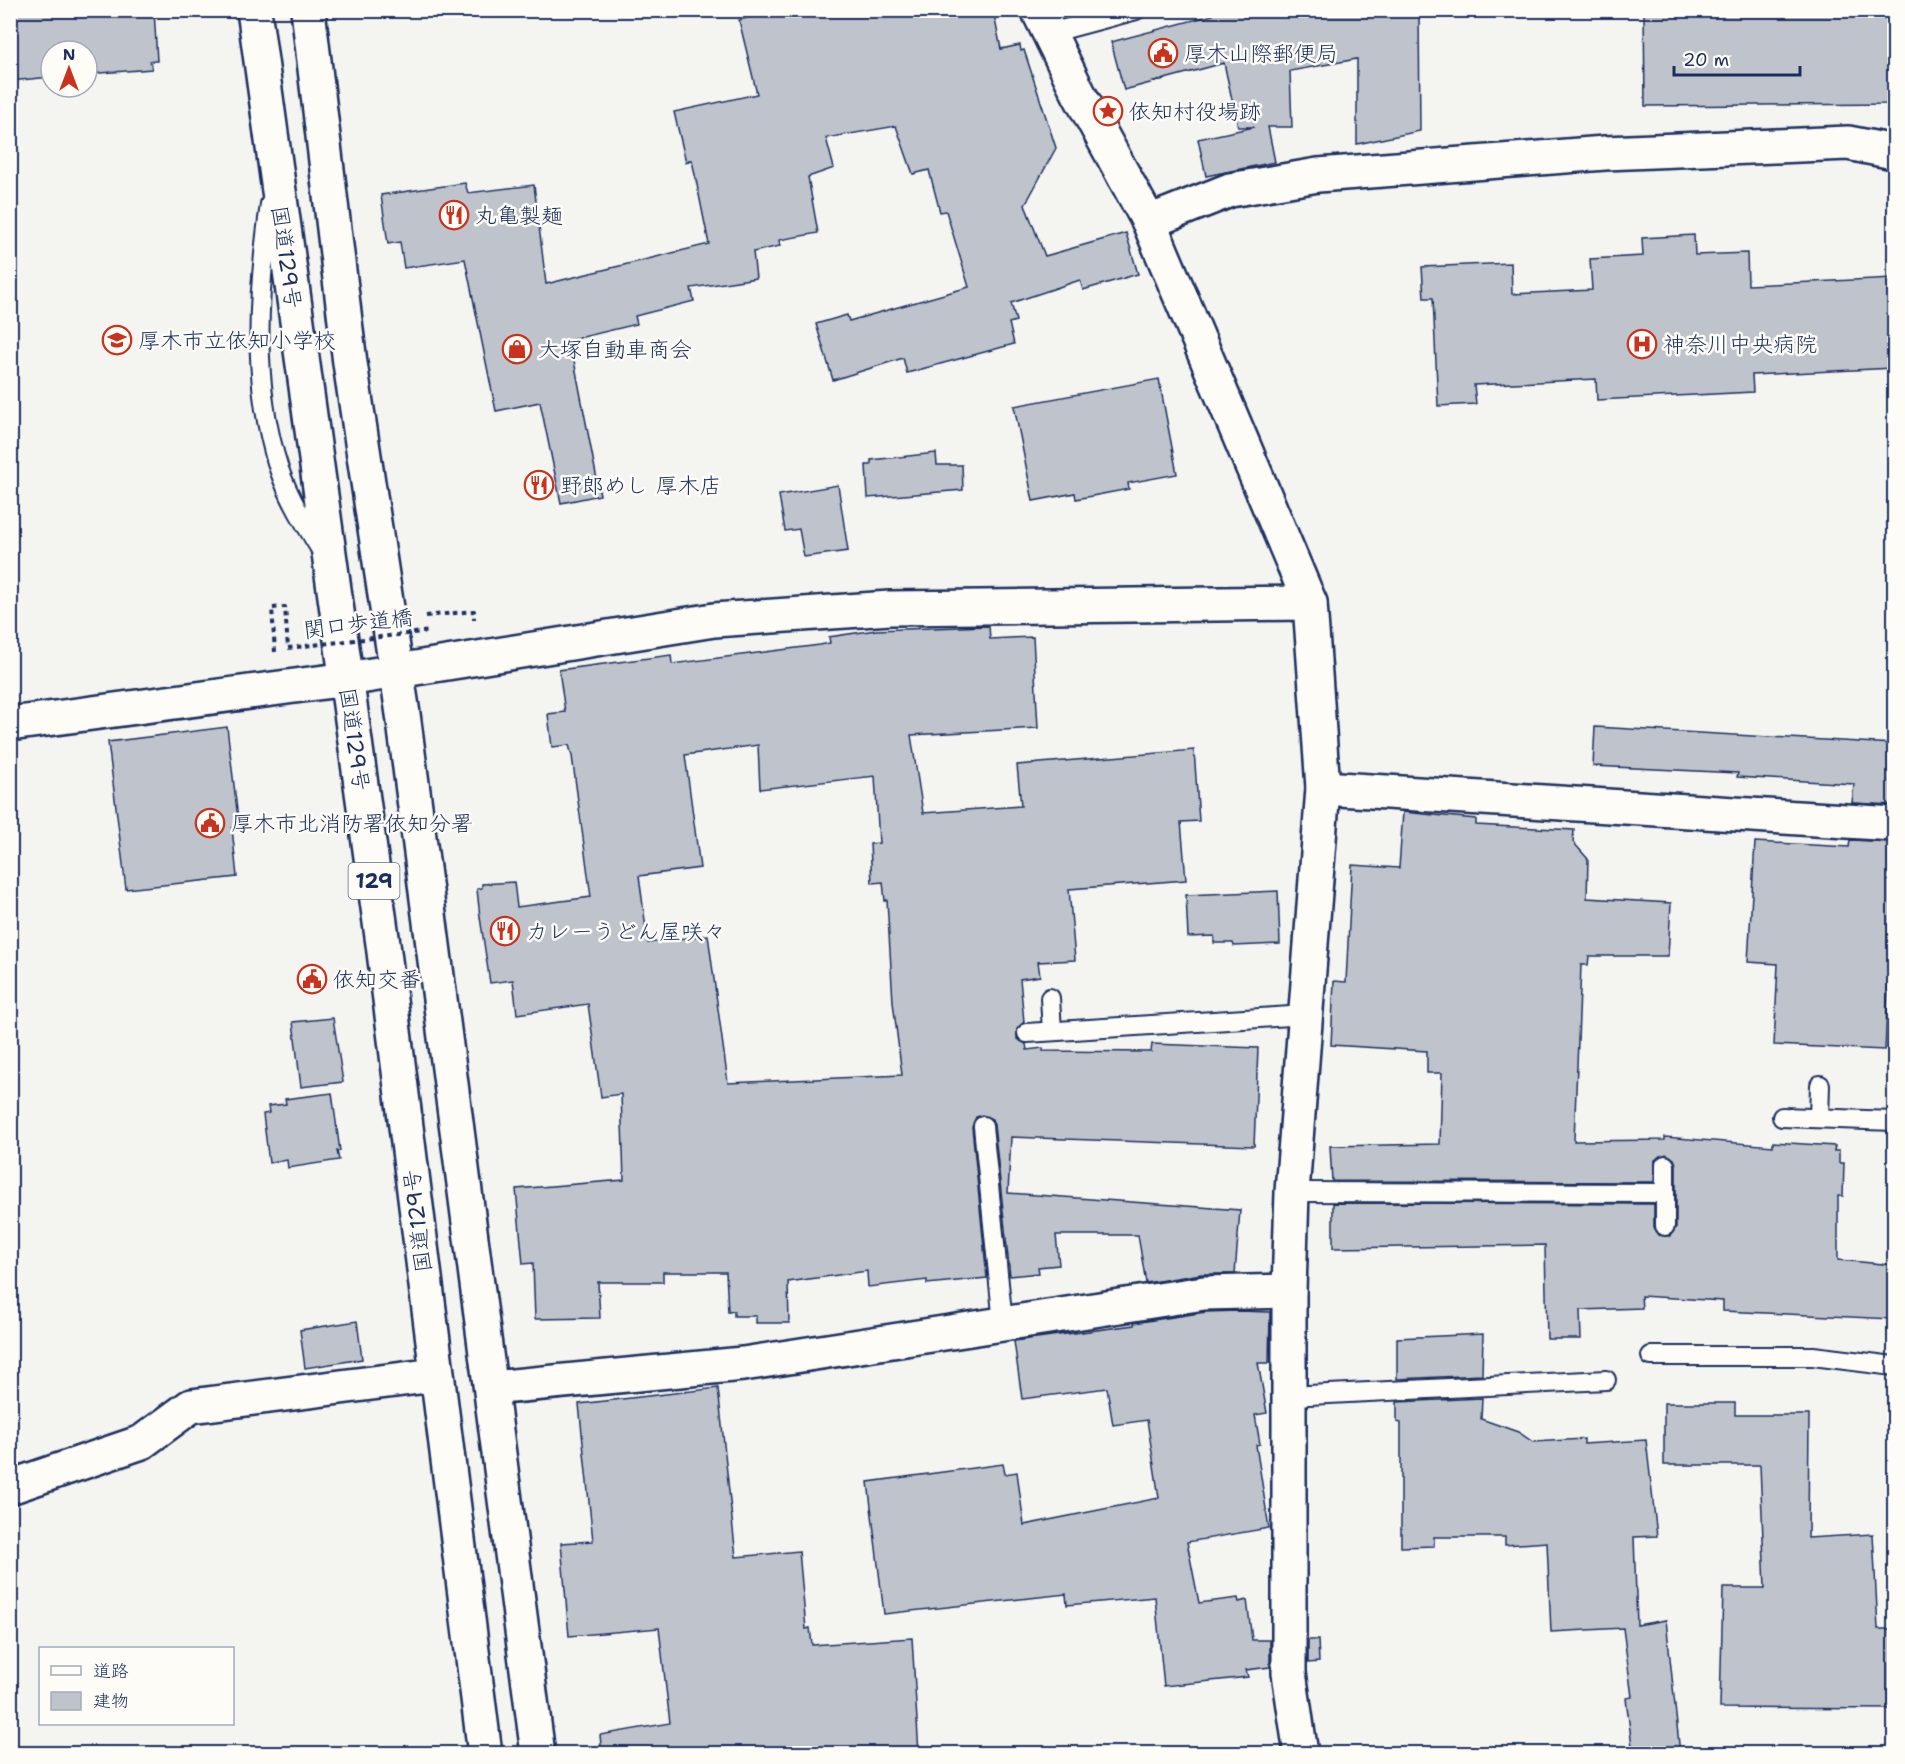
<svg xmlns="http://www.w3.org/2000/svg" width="1905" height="1764" viewBox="0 0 1905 1764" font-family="'Shantell Sans','Klee One',sans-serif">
	<rect width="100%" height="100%" fill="#f4f4f1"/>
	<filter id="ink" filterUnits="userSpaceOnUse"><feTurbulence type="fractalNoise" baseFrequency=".0167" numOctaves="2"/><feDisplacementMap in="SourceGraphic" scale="12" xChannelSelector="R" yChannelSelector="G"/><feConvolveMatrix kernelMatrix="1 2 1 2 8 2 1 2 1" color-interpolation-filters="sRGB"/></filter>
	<g filter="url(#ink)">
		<g fill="#bfc3cc" stroke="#1b2f5e" stroke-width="1.5" fill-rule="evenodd">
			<polygon points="10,10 154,10 157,61 150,61 152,69 87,74 87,51 51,51 51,77 10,81"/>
			<polygon points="776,10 993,10 1001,49 1020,45 1021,51 1024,50 1056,148 1025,205 1045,256 1126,233 1138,274 1083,290 1080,280 1011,303 1016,321 1009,323 1014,344 907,373 903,358 833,380 816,324 847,315 849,321 969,287 946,211 940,212 929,170 913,174 896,126 826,138 834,168 808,177 818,233 779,240 780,246 753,252 756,278 691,288 694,301 635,316 637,324 570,340 600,495 561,503 540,402 496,411 465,259 404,268 400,242 388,244 381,195 465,183 468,193 534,185 546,284 709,244 692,160 686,162 674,112 757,94 739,20"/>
			<polygon points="1212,10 1419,10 1420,131 1357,144 1357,59 1290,71 1292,127 1268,127 1275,162 1206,176 1198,139 1254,127 1238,127 1224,63 1124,90 1111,42 1213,15"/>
			<polygon points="1644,10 1894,10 1894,104 1645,106"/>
			<polygon points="1694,235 1695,255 1747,253 1748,285 1894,278 1894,368 1752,375 1753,392 1597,400 1596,379 1474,385 1476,404 1438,406 1433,298 1424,298 1422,267 1511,263 1512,294 1592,290 1590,259 1643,256 1642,238"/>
			<polygon points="1159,379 1177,474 1128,483 1129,489 1076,499 1075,493 1033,501 1014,406"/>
			<polygon points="936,453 937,465 962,465 963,490 868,498 866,465 871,465 871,460"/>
			<polygon points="838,485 848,551 804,557 799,529 785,531 779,495"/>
			<path d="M989 626 990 639 1033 637 1038 728 911 735 923 813 1021 806 1017 765 1194 750 1199 821 1181 822 1186 880 1069 889 1075 960 1038 962 1040 976 1020 979 1024 1022 1017 1029V1039L1026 1044 1027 1050 1043 1048V1051L1151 1052 1152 1044 1258 1048 1254 1146 1011 1137 1008 1193 1240 1210 1235 1274H1201L1146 1283 1138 1235H1056L1059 1265 1038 1267 1039 1273 1010 1276 994 1125 992 1119 982 1115 976 1117 972 1127 987 1278 927 1284V1280L868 1287 867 1271 788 1282 789 1323H756V1316H734V1311L728 1312 726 1272H663V1282H598L600 1318 535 1319 533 1263 523 1264 516 1189 624 1180 621 1094 601 1097 588 1004 517 1014 513 980 490 983 480 917 477 889 482 888V884L514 882 517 907 591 897 572 756 569 745 552 747 548 714 565 712 559 670 671 655 672 664 820 645 830 643 829 637 876 630ZM758 745 760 789 875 776 879 843 870 844 872 883 883 882 885 901 887 900 893 1002 902 1075 728 1083 708 935 648 943 639 876 700 868 685 755Z"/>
			<polygon points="227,727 239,827 232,828 237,877 126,889 108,742"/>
			<polygon points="1595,727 1894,744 1894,805 1852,803 1854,784 1737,777 1738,773 1593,766"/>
			<polygon points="1403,812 1476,819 1476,825 1574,830 1573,842 1588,859 1587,898 1671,903 1668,956 1589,956 1588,965 1581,965 1574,1141 1665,1140 1665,1137 1773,1146 1773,1142 1835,1146 1834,1151 1839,1151 1839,1163 1844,1163 1843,1196 1838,1196 1838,1260 1894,1265 1893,1319 1723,1311 1723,1301 1641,1296 1642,1308 1580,1310 1581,1339 1547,1339 1545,1245 1333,1248 1333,1203 1654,1204 1654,1227 1659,1235 1670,1236 1676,1227 1676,1164 1674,1159 1666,1154 1655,1160 1654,1182 1332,1181 1330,1146 1440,1144 1442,1073 1427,1073 1427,1051 1331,1045 1334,981 1346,982 1352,865 1399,868"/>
			<polygon points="1850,840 1894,842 1894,971 1889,970 1885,1050 1774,1045 1778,964 1748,962 1755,842 1849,847"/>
			<polygon points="1278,891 1280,944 1234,946 1233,943 1214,943 1214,936 1188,937 1186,895"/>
			<polygon points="333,1018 343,1082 301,1087 293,1022"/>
			<polygon points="332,1093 340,1151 337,1151 339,1160 288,1168 287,1160 269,1163 263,1114 269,1113 268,1106 286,1104 285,1099"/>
			<polygon points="1238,1311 1270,1312 1269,1363 1258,1363 1267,1413 1255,1415 1260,1444 1256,1445 1269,1528 1187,1542 1199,1603 1238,1598 1239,1602 1247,1600 1252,1640 1270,1640 1270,1667 1246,1670 1248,1677 1164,1686 1155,1597 1067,1605 1066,1594 884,1614 868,1482 1003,1464 1005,1474 1017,1472 1024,1525 1159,1498 1147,1420 1113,1425 1107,1388 1022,1399 1014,1341 1134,1325 1134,1323 1206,1312"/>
			<polygon points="357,1321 362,1359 305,1368 300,1330"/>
			<polygon points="1483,1334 1482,1375 1397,1379 1397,1338"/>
			<polygon points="718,1388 736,1557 799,1551 806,1629 810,1628 812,1645 912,1638 919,1754 602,1754 600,1735 670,1723 659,1628 569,1636 561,1543 593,1541 579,1404"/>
			<polygon points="1482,1398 1481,1419 1518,1432 1533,1442 1584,1439 1584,1444 1646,1440 1657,1536 1634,1537 1637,1625 1666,1620 1680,1754 1633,1754 1626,1698 1632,1697 1623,1628 1551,1632 1547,1542 1505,1545 1505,1537 1434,1537 1434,1546 1401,1547 1401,1423 1397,1422 1397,1402"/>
			<polygon points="1664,1403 1735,1403 1735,1415 1809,1415 1808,1538 1873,1534 1878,1629 1894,1629 1894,1709 1720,1708 1723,1588 1765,1588 1760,1465 1664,1465"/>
			<polygon points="1308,1640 1318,1640 1319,1662 1308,1663"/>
		</g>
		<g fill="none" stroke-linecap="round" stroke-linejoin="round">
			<g stroke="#1b2f5e" stroke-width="22">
				<g id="lane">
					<polyline points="1050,33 1136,10"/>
					<path d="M270 204C258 291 251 383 279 469 289 498 305 524 321 550"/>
					<polyline points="1050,998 1052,1031"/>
					<polyline points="1027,1033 1306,1015"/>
					<polyline points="1782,1117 1894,1121"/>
					<polyline points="1819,1118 1820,1085"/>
					<polyline points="983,1126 1003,1323"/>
					<polyline points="1665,1165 1665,1226"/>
					<polyline points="1292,1192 1664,1193"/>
					<polyline points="1651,1356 1813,1356 1894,1366"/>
					<polyline points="1289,1396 1606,1380"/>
				</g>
			</g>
			<g stroke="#1b2f5e" stroke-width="38">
				<g id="street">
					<polyline points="1038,10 1079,94 1149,222 1310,603 1323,788 1292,1192 1289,1291 1289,1673 1301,1754"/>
					<polyline points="1149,222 1230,190 1318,175 1605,153 1848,143 1894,152"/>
					<polyline points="10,724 347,679 714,620 890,608 1310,603"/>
					<polyline points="1323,788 1894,824"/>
					<polyline points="491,1388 743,1364 1204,1293 1289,1291"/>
					<polyline points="10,1487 142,1442 191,1406 435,1375"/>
				</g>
			</g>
			<g stroke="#1b2f5e" stroke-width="38">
				<g id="highway">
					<polyline points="254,10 383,944 485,1754"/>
					<polyline points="308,10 350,363 403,714 538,1754"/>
				</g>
			</g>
			<g stroke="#1b2f5e" stroke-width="4" stroke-dasharray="4.5 4.5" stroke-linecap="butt">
				<polyline points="426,616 474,611 474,619"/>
				<polyline points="275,652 272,608 285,607 288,648"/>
			</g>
			<use href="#lane" stroke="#fdfcf7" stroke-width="18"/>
			<use href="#street" stroke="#fdfcf7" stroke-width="33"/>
			<use href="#highway" stroke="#fdfcf7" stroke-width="33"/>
			<polyline stroke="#1b2f5e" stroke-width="4" stroke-dasharray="4.5 4.5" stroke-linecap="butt" points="288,648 431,631"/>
		</g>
	</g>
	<defs>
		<g id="civic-ring" transform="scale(1.5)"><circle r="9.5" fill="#fdfcf7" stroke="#c8321e" stroke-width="1.5"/><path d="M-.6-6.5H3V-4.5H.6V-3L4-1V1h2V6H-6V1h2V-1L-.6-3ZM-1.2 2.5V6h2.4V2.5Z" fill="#c8321e"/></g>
		<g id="sight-ring" transform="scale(1.5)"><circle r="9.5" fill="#fdfcf7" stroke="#c8321e" stroke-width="1.5"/><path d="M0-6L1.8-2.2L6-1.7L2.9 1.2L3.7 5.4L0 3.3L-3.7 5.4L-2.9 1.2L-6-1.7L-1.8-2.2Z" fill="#c8321e"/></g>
		<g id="restaurant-ring" transform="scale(1.5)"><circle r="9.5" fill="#fdfcf7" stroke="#c8321e" stroke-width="1.5"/><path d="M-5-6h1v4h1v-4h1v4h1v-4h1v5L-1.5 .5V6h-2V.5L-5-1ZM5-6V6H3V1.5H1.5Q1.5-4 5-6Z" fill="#c8321e"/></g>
		<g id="school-ring" transform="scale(1.5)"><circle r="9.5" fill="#fdfcf7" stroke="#c8321e" stroke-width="1.5"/><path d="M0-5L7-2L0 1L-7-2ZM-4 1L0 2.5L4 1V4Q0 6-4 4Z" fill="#c8321e"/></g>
		<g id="hospital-ring" transform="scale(1.5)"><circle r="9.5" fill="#fdfcf7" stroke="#c8321e" stroke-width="1.5"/><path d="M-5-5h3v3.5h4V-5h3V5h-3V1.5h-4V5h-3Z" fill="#c8321e"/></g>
		<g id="shop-ring" transform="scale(1.5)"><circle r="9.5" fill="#fdfcf7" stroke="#c8321e" stroke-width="1.5"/><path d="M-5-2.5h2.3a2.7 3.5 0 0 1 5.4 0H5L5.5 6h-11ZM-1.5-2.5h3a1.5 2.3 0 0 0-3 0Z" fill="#c8321e"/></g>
	</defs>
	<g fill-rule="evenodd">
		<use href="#civic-ring" x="1163" y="53"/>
		<use href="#sight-ring" x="1108" y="111"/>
		<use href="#restaurant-ring" x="454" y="215"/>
		<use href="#school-ring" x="117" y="340"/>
		<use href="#hospital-ring" x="1642" y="344"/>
		<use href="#shop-ring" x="517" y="349"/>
		<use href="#restaurant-ring" x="539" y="485"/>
		<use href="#civic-ring" x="210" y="823"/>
		<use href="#restaurant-ring" x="505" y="931"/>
		<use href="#civic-ring" x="312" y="979"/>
	</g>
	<g text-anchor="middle" stroke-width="5" stroke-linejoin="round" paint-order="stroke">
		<rect fill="#fdfcf7" stroke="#5f6c8c" stroke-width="1.5" x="348.5" y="863" width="51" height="36" rx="4.5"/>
		<g font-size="21" font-weight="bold" fill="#1b2f5e">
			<text x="374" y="888">129</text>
		</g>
		<g font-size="22" fill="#1b2f5e" stroke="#fdfcf7" text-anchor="start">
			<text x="1184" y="61">厚木山際郵便局</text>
			<text x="1129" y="119">依知村役場跡</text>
			<text x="475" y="223">丸亀製麺</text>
			<text x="138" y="348">厚木市立依知小学校</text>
			<text x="1663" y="352">神奈川中央病院</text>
			<text x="538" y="357">大塚自動車商会</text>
			<text x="560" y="493">野郎めし 厚木店</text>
			<text x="231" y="831">厚木市北消防署依知分署</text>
			<text x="526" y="939">カレーうどん屋咲々</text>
			<text x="333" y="987">依知交番</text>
		</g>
		<g font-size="22" fill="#1b2f5e" stroke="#fdfcf7">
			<text transform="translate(287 257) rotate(82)" y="8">国道129号</text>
			<text transform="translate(358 623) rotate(-7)" y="8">関口歩道橋</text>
			<text transform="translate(355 739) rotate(82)" y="8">国道129号</text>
			<text transform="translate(417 1221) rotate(-97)" y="8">国道129号</text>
		</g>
	</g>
	<rect width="1905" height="1764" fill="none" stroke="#fdfcf7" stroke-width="36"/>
	<rect x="18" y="18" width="1869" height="1728" fill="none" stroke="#1b2f5e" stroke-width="2" filter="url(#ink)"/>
	<rect x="39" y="1647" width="195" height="78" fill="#fdfcf7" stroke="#a3aaba" stroke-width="1.5"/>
	<rect x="51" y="1666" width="30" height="9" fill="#fdfcf7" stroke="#a3aaba" stroke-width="1.5"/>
	<text x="93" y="1677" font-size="18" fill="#1b2f5e">道路</text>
	<rect x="51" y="1692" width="30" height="18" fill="#bfc3cc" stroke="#a3aaba" stroke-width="1.5"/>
	<text x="93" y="1707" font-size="18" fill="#1b2f5e">建物</text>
	<g transform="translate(69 69)"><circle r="28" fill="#fdfcf7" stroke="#a3aaba" stroke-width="1.5"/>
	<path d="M0-4.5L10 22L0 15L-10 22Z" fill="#c8321e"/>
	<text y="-9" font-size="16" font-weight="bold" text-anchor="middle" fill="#1b2f5e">N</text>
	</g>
	<path d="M1674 66v9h126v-9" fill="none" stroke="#1b2f5e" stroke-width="3"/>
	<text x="1683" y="66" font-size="18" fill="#1b2f5e" stroke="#fdfcf7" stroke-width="4.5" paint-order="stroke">20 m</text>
</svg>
